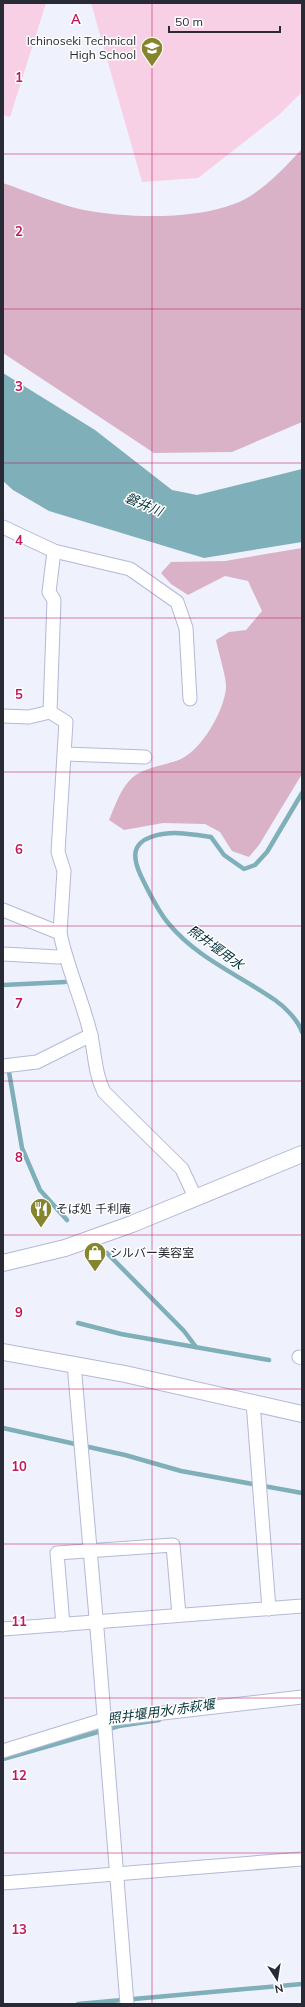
<svg xmlns="http://www.w3.org/2000/svg" width="305" height="2007" viewBox="0 0 305 2007" font-family="Mulish,'Noto Sans JP',sans-serif">
	<rect width="100%" height="100%" fill="#eff1fd"/>
	<g fill="#f7d0e5">
		<polygon points="3,3 46,3 10,117 3,115"/>
		<polygon points="91,3 302,3 302,92 280,114 198,178 142,182"/>
	</g>
	<g fill="#dab2c7">
		<path d="M302 149V422L232 452 154 453 3 353V183C27 191 59 205 84 210 127 218 192 220 234 204 261 194 283 169 302 149Z"/>
		<path d="M302 548V774L259 845 249 857 232 851 220 832 205 824 163 823 124 830 109 820C115 806 121 787 133 777 145 767 167 765 181 759 202 749 224 711 226 688 227 679 218 651 216 640L229 632 246 630 262 611 248 581 225 576 188 595 171 584 161 573 171 562 225 561Z"/>
	</g>
	<polygon fill="#7fafb8" points="3,373 95,430 172,490 197,495 302,469 302,542 204,558 49,511 13,490 3,481"/>
	<g fill="none" stroke-linecap="round" stroke-linejoin="round">
		<g stroke="#7fafb8" stroke-width="4.5">
			<path d="M302 793 267 852 255 865 244 869 224 855 211 837C191 834 171 830 151 837 131 844 133 859 141 876 149 892 157 910 169 924 197 958 239 975 275 1000 285 1007 298 1020 302 1032"/>
			<polyline points="3,985 65,982"/>
			<polyline points="9,1072 22,1148 40,1190 67,1220"/>
			<polyline points="107,1253 184,1331 196,1347"/>
			<polyline points="78,1323 121,1334 269,1360"/>
			<polyline points="3,1428 125,1455 181,1471 302,1493"/>
			<polyline points="3,1759 119,1726 159,1720"/>
			<polyline points="78,2004 302,1984"/>
		</g>
		<g stroke="#b4b9d6" stroke-width="15">
			<g id="minor">
				<polyline points="3,527 54,551 49,592 54,600 50,712 66,722 58,852 64,871 60,933 3,910"/>
				<polyline points="54,551 130,569 177,602 186,628 190,699"/>
				<polyline points="3,716 29,717 50,712"/>
				<polyline points="65,754 145,757"/>
				<path d="M60 933C67 968 83 1001 91 1036 95 1055 95 1074 104 1092L182 1169 195 1197"/>
				<polyline points="3,954 58,957 65,955"/>
				<polyline points="3,1066 37,1062 91,1035"/>
				<polyline points="299,1357 302,1358"/>
				<path d="M74 1364C93 1577 111 1791 127 2004"/>
				<polyline points="253,1402 269,1609"/>
				<polyline points="63,1625 57,1553 173,1545 179,1615"/>
				<polyline points="3,1629 302,1606"/>
				<polyline points="3,1751 103,1720 302,1697"/>
				<polyline points="3,1883 302,1859"/>
			</g>
		</g>
		<g stroke="#b4b9d6" stroke-width="18">
			<g id="tertiary">
				<polyline points="3,1263 65,1248 132,1224 302,1154"/>
				<polyline points="3,1352 125,1374 302,1414"/>
			</g>
		</g>
		<use href="#minor" stroke="#fff" stroke-width="13"/>
		<use href="#tertiary" stroke="#fff" stroke-width="16"/>
	</g>
	<path fill="none" stroke="#c2185b" stroke-width="1" stroke-opacity="0.55" d="M152 3V2004M3 154H302M3 309H302M3 463H302M3 618H302M3 772H302M3 926H302M3 1081H302M3 1235H302M3 1389H302M3 1544H302M3 1698H302M3 1853H302"/>
	<defs>
		<g id="school-pin" transform="scale(1.15)"><path d="M0 17L-7.5 6A9.5 9.5 0 1 1 7.5 6Z" fill="#85852e" stroke="#fff"/><path d="M0-5L7-2L0 1L-7-2ZM-4 1L0 2.5L4 1V4Q0 6-4 4Z" fill="#fff"/></g>
		<g id="restaurant-pin" transform="scale(1.15)"><path d="M0 17L-7.5 6A9.5 9.5 0 1 1 7.5 6Z" fill="#85852e" stroke="#fff"/><path d="M-5-6h1v4h1v-4h1v4h1v-4h1v5L-1.5 .5V6h-2V.5L-5-1ZM5-6V6H3V1.5H1.5Q1.5-4 5-6Z" fill="#fff"/></g>
		<g id="shop-pin" transform="scale(1.15)"><path d="M0 17L-7.5 6A9.5 9.5 0 1 1 7.5 6Z" fill="#85852e" stroke="#fff"/><path d="M-5-2.5h2.3a2.7 3.5 0 0 1 5.4 0H5L5.5 6h-11ZM-1.5-2.5h3a1.5 2.3 0 0 0-3 0Z" fill="#fff"/></g>
	</defs>
	<g fill-rule="evenodd">
		<use href="#school-pin" x="152" y="48"/>
		<use href="#restaurant-pin" x="41" y="1209"/>
		<use href="#shop-pin" x="95" y="1253"/>
	</g>
	<g text-anchor="middle" stroke-width="3" stroke-linejoin="round" paint-order="stroke">
		<g font-size="12" fill="#282a35" stroke="#fff" text-anchor="start">
			<text x="136" y="45" text-anchor="end">Ichinoseki Technical<tspan x="136" dy="14">High School</tspan></text>
			<text x="56" y="1213">そば処 千利庵</text>
			<text x="110" y="1257">シルバー美容室</text>
		</g>
		<g font-size="13" font-style="italic" fill="#003037" stroke="#fff">
			<text transform="translate(144 504) rotate(23)" y="5">磐井川</text>
			<text transform="translate(216 947) rotate(36)" y="5">照井堰用水</text>
			<text transform="translate(161 1711) rotate(-8)" y="5">照井堰用水/赤萩堰</text>
		</g>
	</g>
	<g font-size="13" text-anchor="middle" font-weight="bold" fill="#c2185b" stroke="#fff" stroke-width="3" stroke-linejoin="round" paint-order="stroke">
		<text x="76" y="24">A</text>
		<text x="19" y="82">1</text>
		<text x="19" y="236">2</text>
		<text x="19" y="391">3</text>
		<text x="19" y="545">4</text>
		<text x="19" y="699">5</text>
		<text x="19" y="854">6</text>
		<text x="19" y="1008">7</text>
		<text x="19" y="1162">8</text>
		<text x="19" y="1317">9</text>
		<text x="19" y="1471">10</text>
		<text x="19" y="1626">11</text>
		<text x="19" y="1780">12</text>
		<text x="19" y="1934">13</text>
	</g>
	<rect width="305" height="2007" fill="none" stroke="#282a35" stroke-width="8"/>
	<g transform="translate(277 1979) rotate(168)" stroke="#ffffff" stroke-width="3" paint-order="stroke">
	<path d="M0-3L7 15L0 10L-7 15Z" fill="#282a35"/>
	<text y="-6" font-size="11" font-weight="bold" text-anchor="middle" fill="#282a35">N</text>
	</g>
	<path d="M169 26v6h111v-6" fill="none" stroke="#282a35" stroke-width="2"/>
	<text x="175" y="26" font-size="12" fill="#282a35" stroke="#ffffff" stroke-width="3" paint-order="stroke">50 m</text>
</svg>
